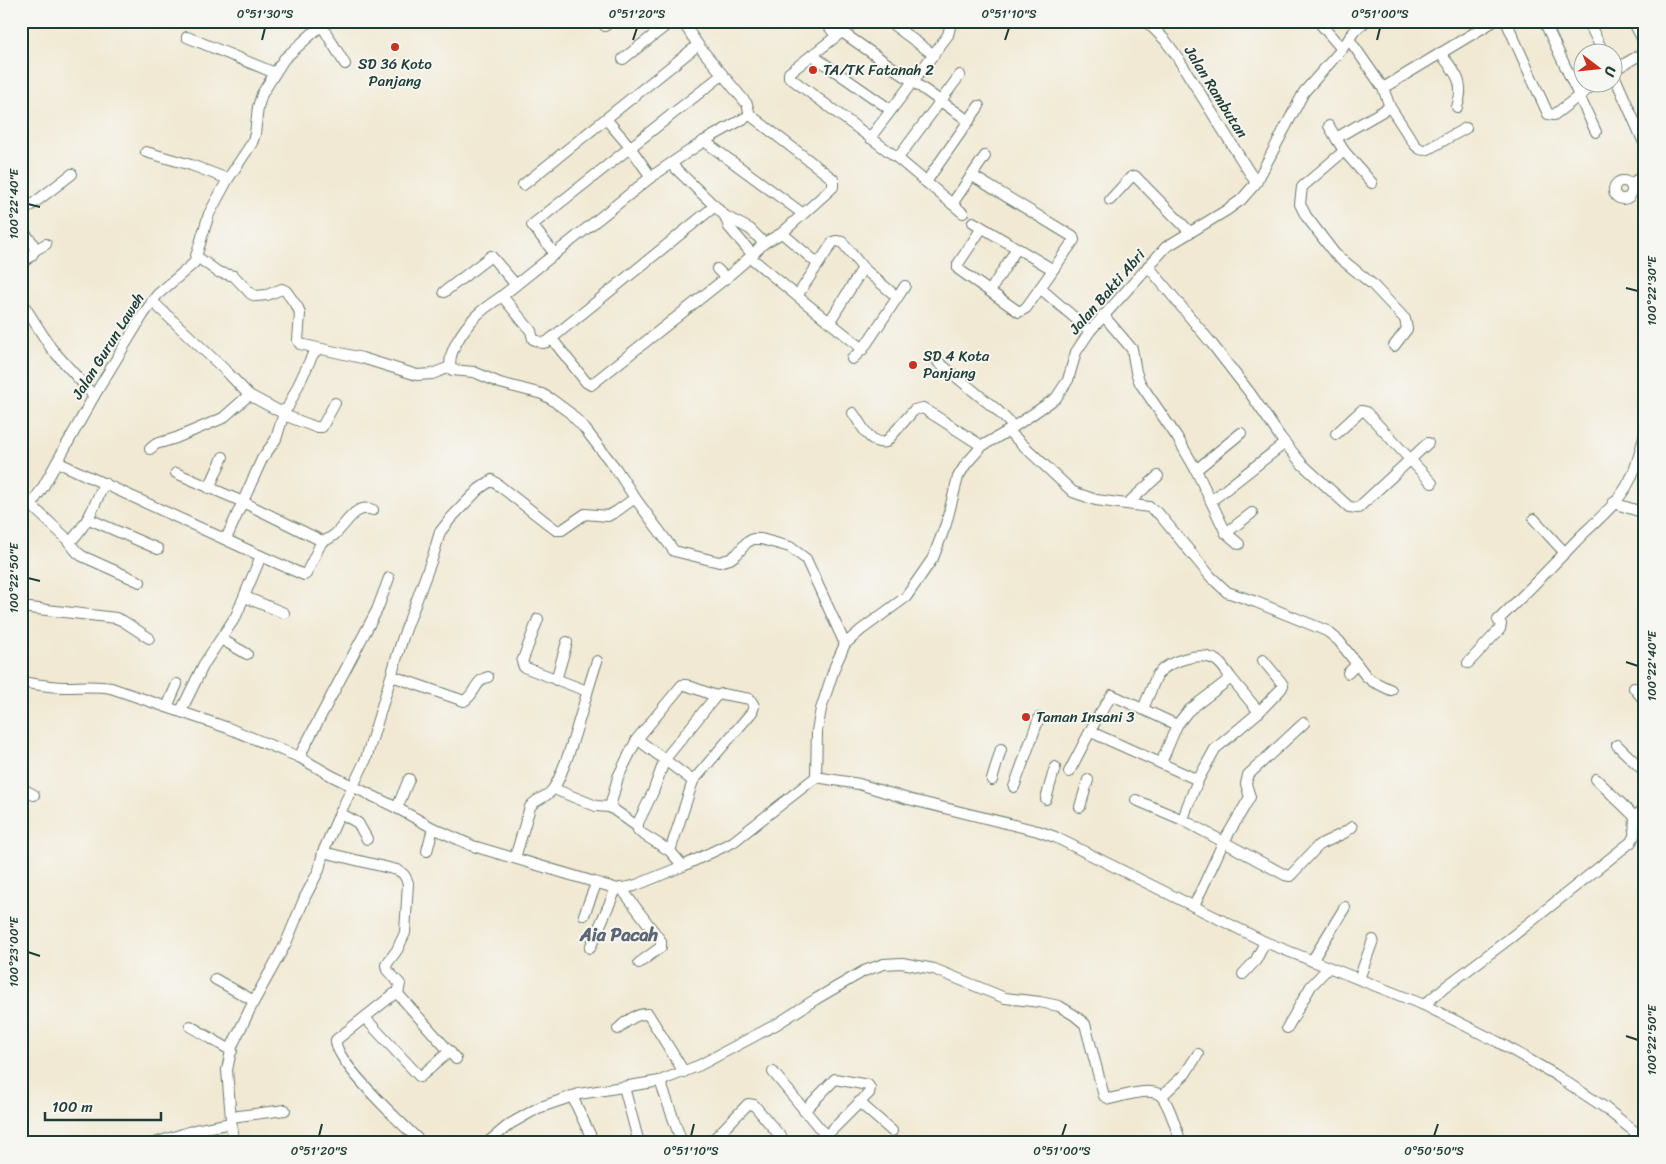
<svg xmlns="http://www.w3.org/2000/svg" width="1666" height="1164" viewBox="0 0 1666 1164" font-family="Sriracha,sans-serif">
	<rect width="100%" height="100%" fill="#f6f6f2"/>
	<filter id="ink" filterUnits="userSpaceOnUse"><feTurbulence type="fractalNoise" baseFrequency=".02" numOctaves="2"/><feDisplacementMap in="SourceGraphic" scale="10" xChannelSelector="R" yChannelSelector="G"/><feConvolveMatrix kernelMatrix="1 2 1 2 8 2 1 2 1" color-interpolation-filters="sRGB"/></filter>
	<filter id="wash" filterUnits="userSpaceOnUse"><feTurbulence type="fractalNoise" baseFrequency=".0096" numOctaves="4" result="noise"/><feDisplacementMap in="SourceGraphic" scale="20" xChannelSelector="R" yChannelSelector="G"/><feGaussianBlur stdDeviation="1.12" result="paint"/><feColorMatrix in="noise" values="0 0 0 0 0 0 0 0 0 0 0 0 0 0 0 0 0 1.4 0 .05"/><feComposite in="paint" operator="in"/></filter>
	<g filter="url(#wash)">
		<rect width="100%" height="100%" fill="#f1e9d3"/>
	</g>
	<g filter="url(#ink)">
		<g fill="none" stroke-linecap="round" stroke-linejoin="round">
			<g stroke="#68796c" stroke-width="12">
				<g id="minor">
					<polyline points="682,21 698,45 747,104 750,115 833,179 833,187 782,233 764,243 750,257 797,296 863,349"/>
					<polyline points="825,21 836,36"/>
					<polyline points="856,21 789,73 789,77 895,156 963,213"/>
					<polyline points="888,21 934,55"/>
					<polyline points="1146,21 1165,40 1176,55 1256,183"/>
					<polyline points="1318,21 1342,49"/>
					<polyline points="1506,21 1548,114 1554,115 1597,82"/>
					<polyline points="1544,21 1596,132"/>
					<polyline points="1588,21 1603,52"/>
					<polyline points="1633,21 1645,44"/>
					<polyline points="322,26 345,64"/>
					<polyline points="605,26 611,21"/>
					<polyline points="842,32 969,121"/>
					<polyline points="187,37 275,73"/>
					<path d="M1349 39 1383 88 1390 107 1415 145C1419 149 1422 151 1428 149L1466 128"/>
					<path d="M1440 53C1455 72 1466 82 1457 107"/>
					<polyline points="812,55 891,110"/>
					<polyline points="623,59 672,21"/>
					<polyline points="1614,70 1645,52"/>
					<polyline points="1614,75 1645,145"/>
					<polyline points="1383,88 1494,21"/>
					<path d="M750 115 704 141 651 177 502 296C494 302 484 308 477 315 466 326 444 355 452 370L474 372 500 383 542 394 551 399 570 413 585 429 616 469 635 498 674 551 719 562 730 559 737 554 746 543 753 539H761L790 547 806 559 845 644"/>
					<polyline points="606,119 630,147 651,177"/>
					<polyline points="1329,126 1336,138 1390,107"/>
					<polyline points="870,138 948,35 950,27 947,21"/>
					<polyline points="1336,138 1344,151 1372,183"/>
					<polyline points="704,141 802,213"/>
					<polyline points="1344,151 1302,187 1300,204 1306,216 1335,254 1372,284 1405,319 1407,329 1394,346"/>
					<polyline points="146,152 191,165 228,179"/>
					<polyline points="898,158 960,75"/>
					<polyline points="671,164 725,216 729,227 752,254"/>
					<polyline points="971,175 1073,237 1074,240 1026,308 1019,312 958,269 958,264 982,228"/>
					<circle cx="1623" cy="190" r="9"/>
					<polyline points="926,182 979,106"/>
					<polyline points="1630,184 1645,175"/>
					<polyline points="523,185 698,45"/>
					<polyline points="1110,200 1131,177 1135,176 1190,232"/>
					<polyline points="952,204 985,156"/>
					<polyline points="21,213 72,174"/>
					<polyline points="725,216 750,229 764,243"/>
					<polyline points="973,222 1052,269"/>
					<polyline points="21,229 32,242 35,250 32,255 21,264"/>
					<polyline points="782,233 818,264"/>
					<polyline points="35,250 46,244"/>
					<polyline points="555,254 532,225 722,75"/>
					<polyline points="196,256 218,272 234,276 251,294 256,296 267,295 282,289 286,291 298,308 300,314 298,340 300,344 362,358 417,375 432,374 450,367"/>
					<polyline points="1148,266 1212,344 1250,393 1281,438 1302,464 1349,507 1358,508 1428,443"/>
					<polyline points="717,269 726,278 750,257"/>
					<polyline points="1040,288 1090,331"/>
					<polyline points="990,291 1017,248"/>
					<polyline points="444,292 491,256 516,285"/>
					<polyline points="502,296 531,331 533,339 542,343 547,342 715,206"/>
					<polyline points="797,296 833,242 836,241 842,242 863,268"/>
					<polyline points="21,301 51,348 94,396"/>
					<polyline points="152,301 226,371 249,395 279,411 285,410 288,407 313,354 319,349"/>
					<polyline points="1103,315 1132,349 1136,372 1140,383 1177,437 1196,470 1226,533 1239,544"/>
					<polyline points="830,321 863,268 897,297"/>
					<polyline points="552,339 586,382 591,385 726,278"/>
					<polyline points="852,359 863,349 905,286"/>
					<polyline points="938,362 997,410 1013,426"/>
					<path d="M853 413C861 424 870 446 886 442L914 410 923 408 982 446"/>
					<polyline points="284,415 315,427 322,427 335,403"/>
					<polyline points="1008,431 1073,492 1096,500 1149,507 1159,514 1211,577 1227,592 1256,602 1327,631 1339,641 1366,676 1372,681 1391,690"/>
					<polyline points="1336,434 1361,411 1366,412 1432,483"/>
					<polyline points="150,449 156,444 176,438 223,418 249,395"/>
					<polyline points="57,462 261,556 236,616 204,664 181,711"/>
					<polyline points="1196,470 1241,433"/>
					<path d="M176 473 243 502 322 541C343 538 350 501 373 510"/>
					<polyline points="209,488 223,457"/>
					<polyline points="1211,501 1285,443"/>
					<polyline points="1613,503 1645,513"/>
					<polyline points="1127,504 1158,476"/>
					<polyline points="31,505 64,536 77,552 82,556 140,582"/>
					<polyline points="21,516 31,505 43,487 94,396 143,315 157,295 194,263 209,214 228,179 252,143 255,134 258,107 262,94 275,73 284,59 326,21"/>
					<polyline points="89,519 158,549"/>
					<polyline points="1534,519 1565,553"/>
					<polyline points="1226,533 1252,513"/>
					<polyline points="226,539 262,459 276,439 285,410"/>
					<path d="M70 542C87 525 95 505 104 483"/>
					<polyline points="261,556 304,575 306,574 322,541"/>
					<polyline points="245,597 284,613"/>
					<polyline points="21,607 116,618 123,621 149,638"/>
					<polyline points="538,619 522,662 524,667 587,691"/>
					<polyline points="221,639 247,654"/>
					<path d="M1468 663 1500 629 1501 624 1498 620C1527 592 1554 564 1582 535 1599 519 1620 501 1630 480 1638 465 1641 448 1645 432"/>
					<polyline points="1348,673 1357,664"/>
					<path d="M392 676 464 701C475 695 475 680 488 677"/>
					<polyline points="556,680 567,642"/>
					<path d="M21 682C35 684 50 687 64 687 80 687 95 685 111 688L228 728 299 757 332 776 397 808 433 828 473 846 618 889 634 886 683 866 733 842 816 777 859 784 908 799 1038 831 1055 837 1265 942 1424 1005 1498 1042 1554 1074 1604 1107 1645 1140"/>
					<polyline points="1634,688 1645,701"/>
					<polyline points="167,707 177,684"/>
					<path d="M1143 709 1157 675C1168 661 1201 650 1217 661 1223 665 1227 673 1232 679 1241 690 1250 701 1259 712"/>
					<polyline points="1091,732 1198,780 1187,807 1183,820 1285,875 1290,876 1292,874 1319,845 1344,833 1352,827"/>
					<polyline points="637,739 693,781 670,851"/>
					<polyline points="1617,745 1645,772"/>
					<polyline points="299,757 377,610 389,578"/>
					<polyline points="1161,763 1177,725 1188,711 1231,678"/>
					<polyline points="1069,772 1097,718 1112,695 1177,725"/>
					<polyline points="816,777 817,731 821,709 835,666 845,644 861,630 906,597 933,558 946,524 958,477 966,464 982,446 1008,431 1056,398 1068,380 1076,352 1090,331 1166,247 1227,210 1241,200 1256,183 1304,92 1342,49 1355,30 1366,21"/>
					<polyline points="1596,779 1635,817 1645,808"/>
					<polyline points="992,780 1001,749"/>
					<polyline points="1198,780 1215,749 1259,712 1281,689 1283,685 1281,682 1263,660"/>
					<polyline points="1014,787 1039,718"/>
					<polyline points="21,788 34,795"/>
					<polyline points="554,789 596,806 610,807 638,827"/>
					<polyline points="1046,799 1055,767"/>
					<polyline points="1136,800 1183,820"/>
					<polyline points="610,807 618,777 637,739 682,685 686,685 716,696 722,694 750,699 754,706 752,712 693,781"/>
					<polyline points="1080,807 1088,780"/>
					<polyline points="397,808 409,779"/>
					<polyline points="340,813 358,823 367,839"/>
					<polyline points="427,851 433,828"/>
					<path d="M323 852 397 870C404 873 405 876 408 883L405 933 397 950 386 965 387 970 400 984 398 994"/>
					<path d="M515 858 530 807C536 798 547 798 553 789 559 781 562 770 566 761 578 728 586 694 597 661"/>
					<polyline points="683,866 670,851 641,833 638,830 638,823 653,792 665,759 716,696"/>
					<polyline points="621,888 661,941 661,947 639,963"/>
					<polyline points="1194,906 1223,843 1250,797 1246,784 1248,775 1304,723"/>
					<polyline points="584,915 596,884"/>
					<polyline points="590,948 616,889"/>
					<polyline points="1312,961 1345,907"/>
					<polyline points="1243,974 1256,960 1265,942"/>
					<polyline points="215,979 254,1001"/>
					<polyline points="1359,979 1373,940"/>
					<polyline points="1424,1005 1444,988 1509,939 1631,842 1634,836 1635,817"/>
					<polyline points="365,1018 420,1077 450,1051"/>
					<polyline points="190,1026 232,1051"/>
					<polyline points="1287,1028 1311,986 1328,968"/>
					<path d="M618 1029C626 1021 636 1013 648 1014L684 1072"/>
					<polyline points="773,1072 826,1136 819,1143"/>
					<polyline points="660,1081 682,1143"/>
					<polyline points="624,1087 639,1143"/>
					<polyline points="572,1096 594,1143"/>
					<polyline points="1162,1096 1185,1074 1198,1054"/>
					<polyline points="859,1102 892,1131"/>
					<polyline points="804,1111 835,1079 868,1085 870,1088 869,1093 826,1136"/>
					<polyline points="231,1117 285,1110"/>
					<polyline points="155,1143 195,1130 231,1123"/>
					<polyline points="233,1143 227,1070 232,1046 254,1001 286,943 305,897 319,870 323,852 340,813 366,759 403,637 433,556 440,532 451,518 479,489 492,480 556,530 562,530 585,514 608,516 617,511 635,498"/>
					<path d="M422 1143C405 1127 333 1060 336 1040L394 994H398L456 1059"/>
					<path d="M487 1143 510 1124 538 1108 579 1094 660 1081 700 1065 777 1024 816 999 864 971 884 964 902 963 934 969 1005 998 1040 1002 1059 1006 1074 1015 1085 1024 1104 1096 1110 1099C1122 1096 1150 1087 1160 1095 1169 1102 1177 1132 1181 1143"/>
					<polyline points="710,1143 748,1104 754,1105 786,1143"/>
				</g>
			</g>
			<use href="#minor" stroke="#fff" stroke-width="10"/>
		</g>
	</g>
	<path fill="none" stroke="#1f3d34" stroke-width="2" d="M262 40 265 28M633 40 637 28M1005 40 1009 28M1377 40 1380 28M28 204 40 207M1626 288 1638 291M28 578 40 581M1626 662 1638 666M28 952 40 956M1626 1036 1638 1040M319 1136 322 1124M691 1136 694 1124M1062 1136 1066 1124M1434 1136 1438 1124"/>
	<g fill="#c8321e" stroke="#f6f6f2" stroke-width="2">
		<circle cx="395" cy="47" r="5"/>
		<circle cx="813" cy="70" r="5"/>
		<circle cx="913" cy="365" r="5"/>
		<circle cx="1026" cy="717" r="5"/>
	</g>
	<g text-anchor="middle" stroke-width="4" stroke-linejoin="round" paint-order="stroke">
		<g font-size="15" fill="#1f3d34" stroke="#f6f6f2" text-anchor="start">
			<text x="395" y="69" text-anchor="middle">SD 36 Koto<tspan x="395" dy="17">Panjang</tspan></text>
			<text x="823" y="75">TA/TK Fatanah 2</text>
			<text x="923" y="361">SD 4 Kota<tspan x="923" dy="17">Panjang</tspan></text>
			<text x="1036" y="722">Taman Insani 3</text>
		</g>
		<g font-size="15" fill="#1f3d34" stroke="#f6f6f2">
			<text transform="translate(1216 92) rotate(58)" y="5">Jalan Rambutan</text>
			<text transform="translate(1107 292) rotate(-49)" y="5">Jalan Bakti Abri</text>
			<text transform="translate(108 346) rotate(-58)" y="5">Jalan Gurun Laweh</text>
		</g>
		<g font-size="18" font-weight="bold" fill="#5b6573" stroke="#f6f6f2">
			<text x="619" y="941">Aia Pacah</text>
		</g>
	</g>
	<rect width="1666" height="1164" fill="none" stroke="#f6f6f2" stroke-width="55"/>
	<g transform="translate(1598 68) rotate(106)"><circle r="24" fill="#f6f6f2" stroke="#a0aca6"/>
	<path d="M0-4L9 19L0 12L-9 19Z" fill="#c8321e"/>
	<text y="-8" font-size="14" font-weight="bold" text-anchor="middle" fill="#1f3d34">U</text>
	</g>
	<path d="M45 1112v8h116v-8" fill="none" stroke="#1f3d34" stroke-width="2.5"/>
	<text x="52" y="1112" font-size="15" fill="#1f3d34" stroke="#f6f6f2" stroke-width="4" paint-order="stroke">100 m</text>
	<rect x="28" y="28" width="1610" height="1108" fill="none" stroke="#1f3d34" stroke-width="2"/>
	<g font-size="12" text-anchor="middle" fill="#1f3d34">
		<text x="265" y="18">0°51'30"S</text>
		<text x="637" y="18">0°51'20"S</text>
		<text x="1009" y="18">0°51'10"S</text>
		<text x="1380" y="18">0°51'00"S</text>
		<text transform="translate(14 204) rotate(-90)" y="4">100°22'40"E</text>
		<text transform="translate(1652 291) rotate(-90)" y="4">100°22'30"E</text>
		<text transform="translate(14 578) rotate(-90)" y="4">100°22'50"E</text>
		<text transform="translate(1652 666) rotate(-90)" y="4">100°22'40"E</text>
		<text transform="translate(14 952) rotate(-90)" y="4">100°23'00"E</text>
		<text transform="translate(1652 1040) rotate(-90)" y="4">100°22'50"E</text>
		<text x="319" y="1155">0°51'20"S</text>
		<text x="691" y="1155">0°51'10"S</text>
		<text x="1062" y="1155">0°51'00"S</text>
		<text x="1434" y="1155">0°50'50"S</text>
	</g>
</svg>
